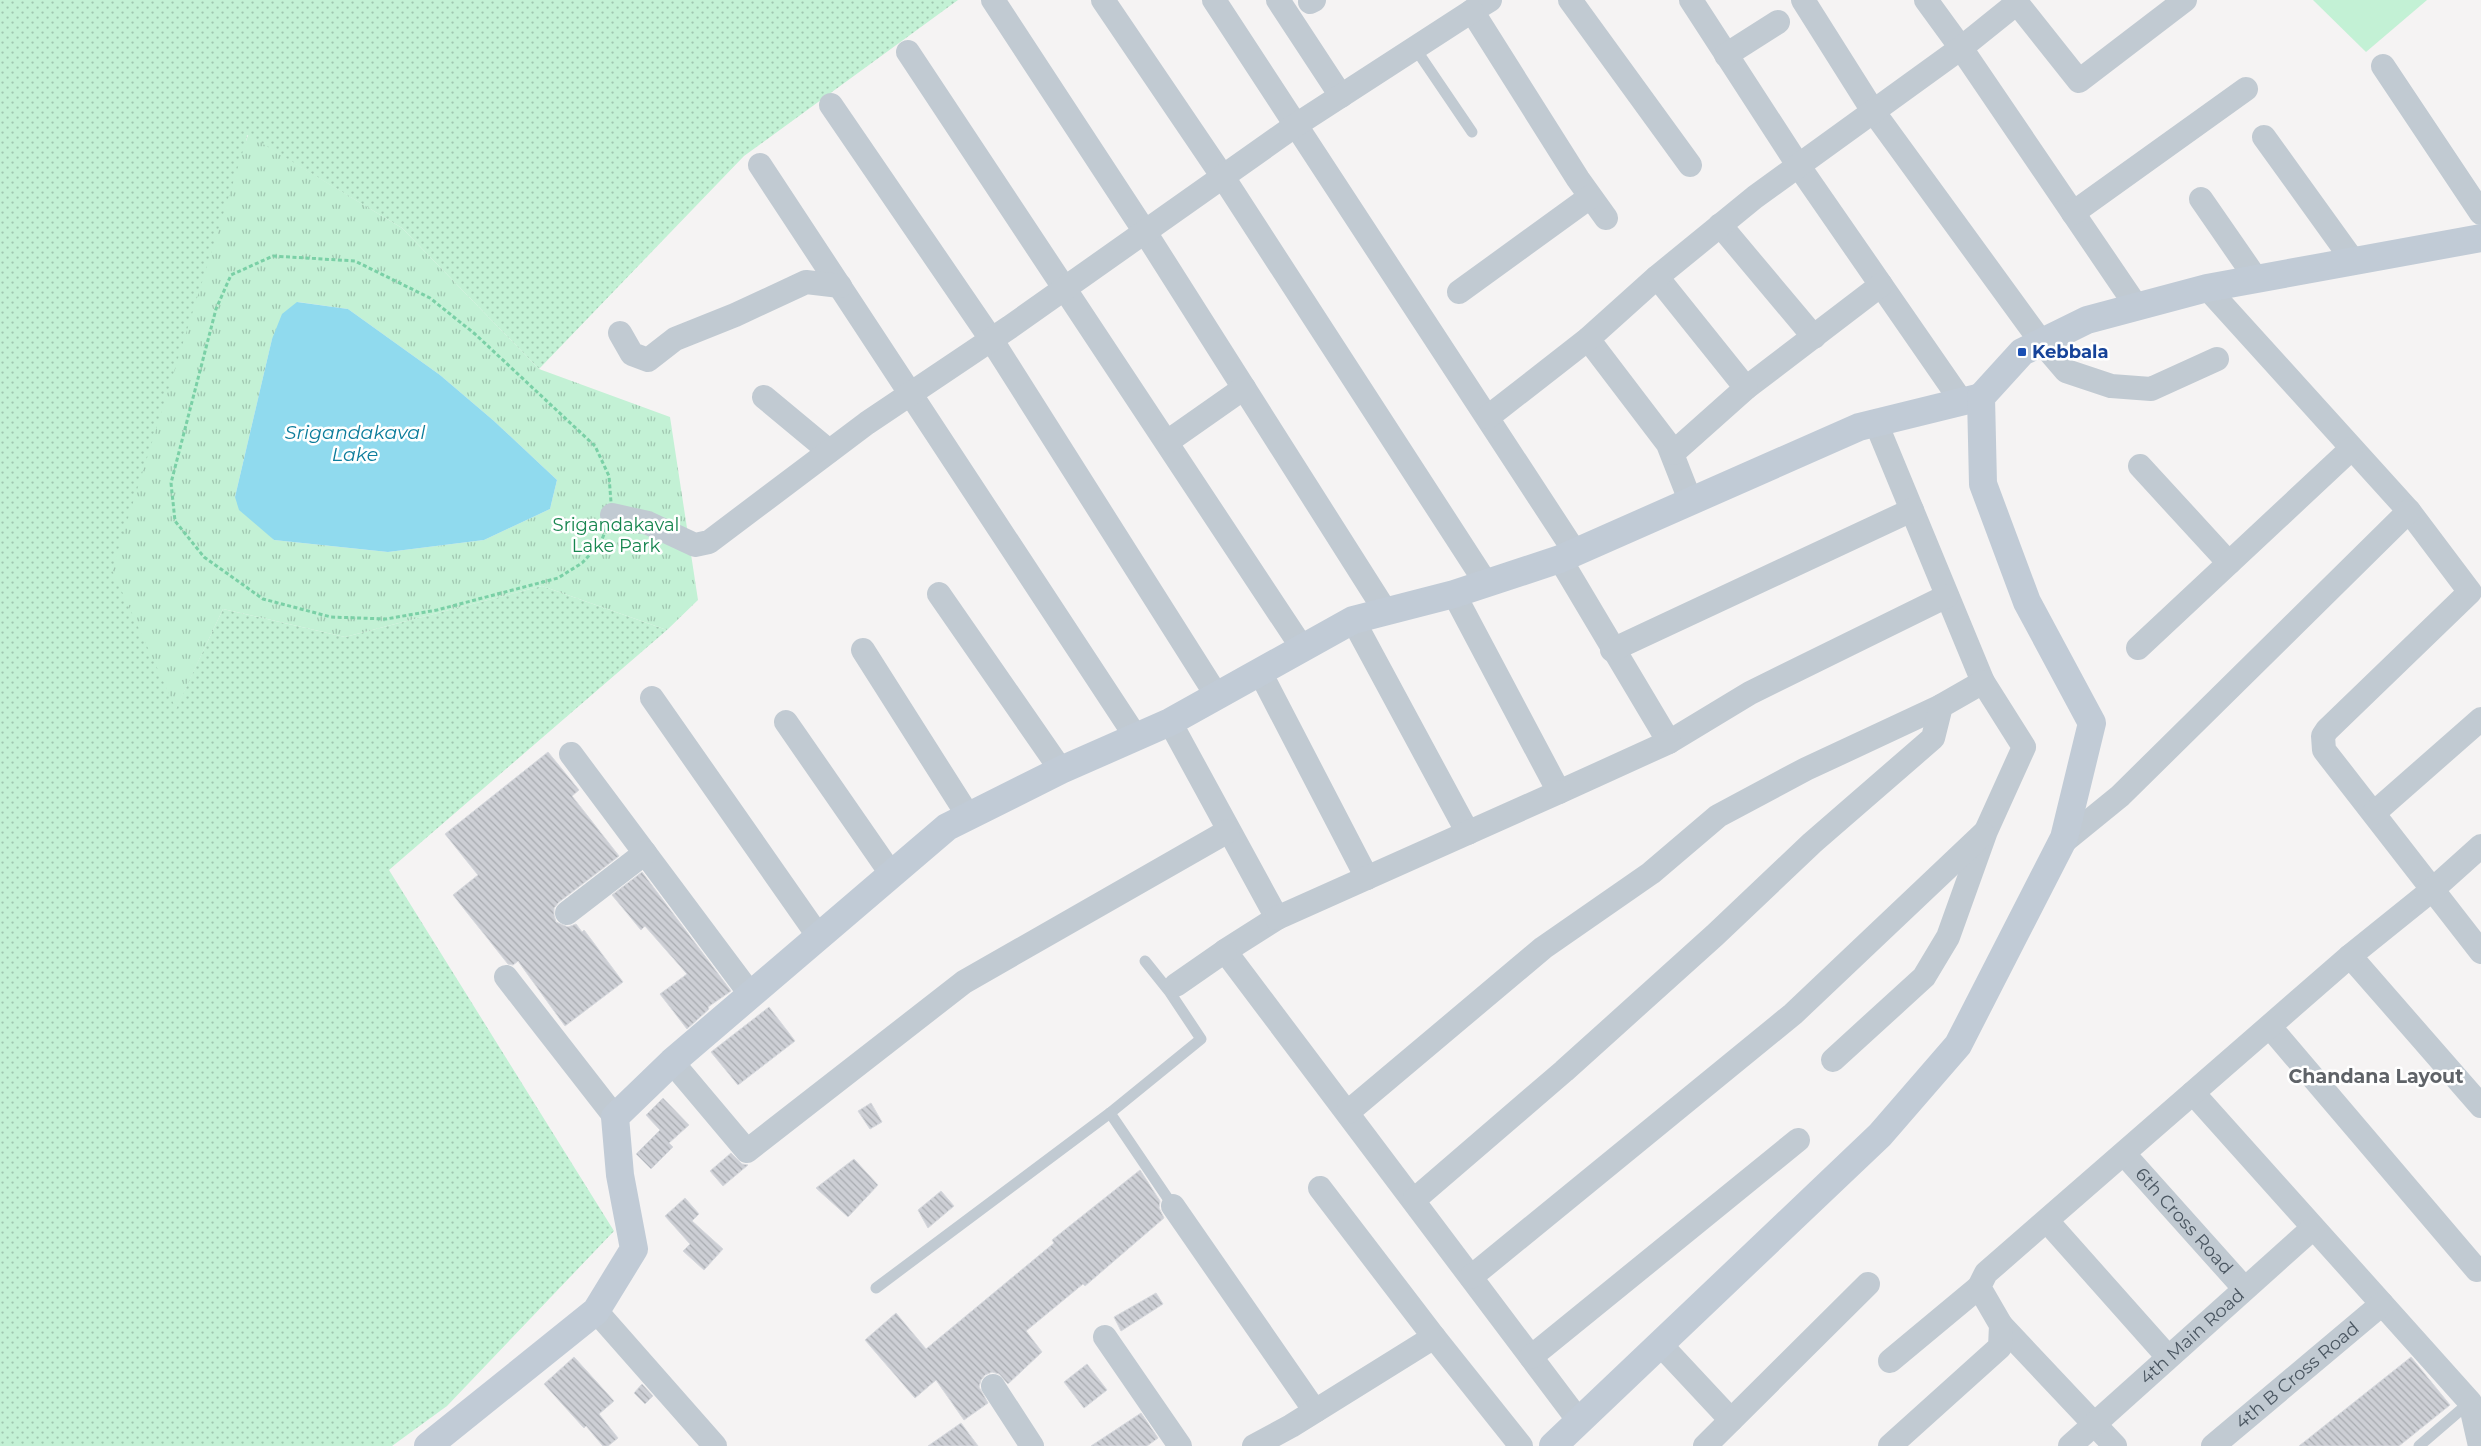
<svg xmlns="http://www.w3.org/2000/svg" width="2481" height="1446" viewBox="0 0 2481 1446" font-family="Montserrat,sans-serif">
	<defs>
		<pattern id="grass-dots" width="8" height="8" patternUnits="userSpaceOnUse" patternTransform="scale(1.25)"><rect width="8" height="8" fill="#c3f1d5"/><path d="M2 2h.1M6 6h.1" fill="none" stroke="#a0c6b0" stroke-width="1.8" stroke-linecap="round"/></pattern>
		<pattern id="park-tufts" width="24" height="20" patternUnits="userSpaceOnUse" patternTransform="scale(1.25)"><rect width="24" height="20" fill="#c3f1d5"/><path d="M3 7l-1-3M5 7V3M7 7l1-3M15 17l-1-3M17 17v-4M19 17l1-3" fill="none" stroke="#a0c6b0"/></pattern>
		<pattern id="building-back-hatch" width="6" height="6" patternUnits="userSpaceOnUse" patternTransform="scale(1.25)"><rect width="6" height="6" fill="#cdcfd5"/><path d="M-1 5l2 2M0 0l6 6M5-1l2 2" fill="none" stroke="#a8abb0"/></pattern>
	</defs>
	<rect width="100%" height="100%" fill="#f5f3f3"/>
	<polygon fill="url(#grass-dots)" points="0,0 958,0 744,156 539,369 402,228 247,135 176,708 223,609 345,637 542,586 667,630 389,870 614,1231 447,1406 392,1446 0,1446"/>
	<path fill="url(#park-tufts)" fill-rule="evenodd" d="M248 135 402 228 539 369 670 417 698 600 667 630 542 586 345 637 223 609 176 709 112 570ZM298 302 348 309 440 375 494 421 557 480 550 509 484 540 388 552 274 540 235 497 272 339Z"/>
	<polygon fill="#c3f1d5" points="2313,0 2427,0 2366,52"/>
	<polygon fill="#90daee" points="297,302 348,309 440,375 494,421 557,480 550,509 484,540 388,552 274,540 239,510 235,497 272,339 282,314"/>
	<g fill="url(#building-back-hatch)" stroke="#d7d9de">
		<polygon points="548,752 579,790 572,796 619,856 559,902 554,908 554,915 556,922 568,927 576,924 582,932 584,930 623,982 565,1026 518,961 513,965 508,964 453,895 478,875 445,834"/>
		<polygon points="642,872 731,991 708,1007 709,1009 687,1029 660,994 687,974 645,926 641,930 612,895"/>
		<polygon points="769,1007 795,1041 738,1085 711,1052"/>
		<polygon points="663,1098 689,1125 669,1143 673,1147 651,1169 636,1154 660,1130 646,1115"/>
		<polygon points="871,1103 882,1122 870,1129 858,1111"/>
		<polygon points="731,1153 742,1164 748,1165 723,1186 710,1171"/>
		<polygon points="854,1159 878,1185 848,1217 816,1188"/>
		<polygon points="1140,1170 1160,1201 1159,1208 1164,1218 1085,1286 1083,1284 1026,1331 1042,1352 1008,1384 999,1374 992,1372 985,1375 981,1380 979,1387 988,1403 964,1420 936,1380 915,1398 865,1340 896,1313 926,1349 1054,1243 1052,1240"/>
		<polygon points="941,1191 954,1206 928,1228 918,1210"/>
		<polygon points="685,1198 699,1214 692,1221 723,1249 704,1270 683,1251 690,1244 665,1216"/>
		<polygon points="1156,1293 1163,1304 1121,1331 1114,1317"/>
		<polygon points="574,1357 614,1401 599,1414 618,1438 608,1446 603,1446 586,1426 584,1428 544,1384"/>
		<polygon points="2411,1357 2450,1405 2399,1446 2299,1446"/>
		<polygon points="1087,1364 1107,1390 1084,1408 1064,1382"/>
		<polygon points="642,1384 653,1396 645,1404 634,1393"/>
		<polygon points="1141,1413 1158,1438 1147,1446 1091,1446"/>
		<polygon points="961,1423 978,1446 928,1446"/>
	</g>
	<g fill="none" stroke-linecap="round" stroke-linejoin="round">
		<polygon stroke="#7ad0a6" stroke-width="3" stroke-dasharray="4 2.5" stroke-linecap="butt" points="273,256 355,261 430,298 475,334 595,446 609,476 612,515 600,544 582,563 558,578 437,610 386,619 331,617 263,599 204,557 175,521 171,483 216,309 231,275"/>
		<g stroke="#c1cad2" stroke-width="11">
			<polyline points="1415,48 1472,132"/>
			<polyline points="1145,961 1169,991 1201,1039 1110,1113 1173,1206"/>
			<polyline points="876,1288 1110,1113"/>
			<polyline points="2419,1446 2470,1402"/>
		</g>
		<g stroke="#c1cad2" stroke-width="24">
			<polyline points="993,0 1145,232 1386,612"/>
			<polyline points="1103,0 1223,177 1486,583"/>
			<polyline points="1214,0 1575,552"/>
			<polyline points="1278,0 1341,96"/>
			<polyline points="1490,0 1472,11 1578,179 1606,218"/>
			<polyline points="1570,0 1690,165"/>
			<polyline points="1691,0 1798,165 1962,402"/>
			<polyline points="1803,0 1873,111 2042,343 2066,371 2111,386 2151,389 2217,359"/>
			<polyline points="1926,0 1961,48 2137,307"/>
			<polyline points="1310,2 1314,0"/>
			<polyline points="908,52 1303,649"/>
			<polyline points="1726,55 1778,22"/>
			<polyline points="2383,66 2481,213"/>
			<polyline points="831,105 991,339 1217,696"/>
			<polyline points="2264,137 2354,262"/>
			<polyline points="760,165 1136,737"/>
			<polyline points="2201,199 2257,280"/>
			<polyline points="2073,213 2246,89"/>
			<polyline points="1720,225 1814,337"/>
			<polyline points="1657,277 1746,388 1881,285"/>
			<polyline points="2207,288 2409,511 2470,592 2327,730 2323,736 2324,750 2481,952"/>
			<polyline points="1459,292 1590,197"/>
			<polyline points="620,333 632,354 648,360 675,339 735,315 806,282 840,286"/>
			<polyline points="1588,339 1668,444 1690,500"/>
			<polyline points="764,397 829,451"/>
			<polyline points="1488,417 1588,339 1657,277 1755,197 1961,48 2017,3 2079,81 2185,0"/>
			<polyline points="1876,423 1983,682"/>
			<polyline points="1167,442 1244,388"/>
			<polyline points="1673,453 1746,388"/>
			<polyline points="2140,466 2229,563"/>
			<polyline points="612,515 648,523 695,545 709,542 867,423 1010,327 1296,125 1472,11"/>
			<polyline points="1560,559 1669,742 1750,693 1947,596"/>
			<polyline points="939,594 1061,770"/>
			<polyline points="1454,594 1559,792 1669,742"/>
			<polyline points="1353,620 1468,833"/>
			<polyline points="2138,648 2351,449"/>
			<polyline points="863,650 969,817"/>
			<polyline points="1612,650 1912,510"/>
			<polyline points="1260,672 1367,878"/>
			<polyline points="652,698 819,937"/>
			<polyline points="786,722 892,875"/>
			<polyline points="1170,722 1277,918 1225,951 1579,1421"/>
			<polyline points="571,754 751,995"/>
			<polyline points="2374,813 2481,719"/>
			<polyline points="2061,844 2120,796 2409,511"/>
			<polyline points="567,913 645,853"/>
			<polyline points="1277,918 1559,792"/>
			<polyline points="2350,956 2481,1106"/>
			<polyline points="506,977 615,1117"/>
			<polyline points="1176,985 1225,951"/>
			<polyline points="2270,1027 2477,1270"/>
			<polyline points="672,1062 747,1151 964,982 1228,831"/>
			<polyline points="2193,1093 2470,1402 2480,1446"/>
			<polyline points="1348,1112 1543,948 1651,873 1718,816 1806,769 1941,706"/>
			<path id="s1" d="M2124 1154 2244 1288"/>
			<polyline points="1414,1200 1564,1071 1715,935 1812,843 1933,738 1941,706 1983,682 2024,747 1986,831 1948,937 1924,977 1833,1060"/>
			<polyline points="1173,1206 1315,1411"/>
			<polyline points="2047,1221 2168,1357"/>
			<polyline points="1471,1277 1793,1014 1983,834"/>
			<polyline points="596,1311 715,1446"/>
			<polyline points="2001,1325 2115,1446"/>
			<polyline points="1105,1337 1180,1446"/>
			<polyline points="1434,1337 1521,1446"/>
			<polyline points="1660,1344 1731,1420"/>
			<polyline points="1531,1357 1798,1140"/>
			<polyline points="1890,1361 1979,1287"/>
			<polyline points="993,1386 1032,1446"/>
			<polyline points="1254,1446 1291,1426 1434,1337 1320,1188"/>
			<polyline points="1705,1446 1868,1284"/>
			<polyline points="1890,1446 2000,1347 2001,1325 1979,1287 1986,1273 2350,956 2432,890 2481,846"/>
			<path id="s2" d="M2070 1446 2313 1228"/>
			<path id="s3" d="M2213 1446 2382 1304"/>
		</g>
		<g stroke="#c1cbd6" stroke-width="28">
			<polyline points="428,1446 596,1311 634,1249 620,1175 615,1117 672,1062 947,827 1061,770 1170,722 1353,620 1454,594 1560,559 1859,427 1981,397"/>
			<polyline points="1553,1446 1880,1135 1958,1045 2064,838 2092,723 2027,602 1983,484 1981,397 2022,352 2087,320 2207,288 2481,238"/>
		</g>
	</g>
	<rect fill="#1a4fb4" stroke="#fff" stroke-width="2" x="2017" y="347" width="10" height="10" rx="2.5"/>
	<g text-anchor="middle" stroke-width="5" stroke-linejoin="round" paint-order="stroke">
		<g font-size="18" font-weight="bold" fill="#164399" stroke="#fff" text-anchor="start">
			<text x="2032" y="358">Kebbala</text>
		</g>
		<g font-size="18" fill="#17864f" stroke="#fff">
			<text x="616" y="531">Srigandakaval<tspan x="616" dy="21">Lake Park</tspan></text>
		</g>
		<g font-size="18" fill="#4a5661" stroke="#fff">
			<text dy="6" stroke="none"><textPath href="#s1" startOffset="90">6th Cross Road</textPath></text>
			<text dy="6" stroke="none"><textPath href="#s2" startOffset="164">4th Main Road</textPath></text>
			<text dy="6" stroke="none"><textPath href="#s3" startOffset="110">4th B Cross Road</textPath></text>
		</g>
		<g font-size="19" font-style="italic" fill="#0c7c9b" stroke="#fff">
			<text x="355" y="439">Srigandakaval<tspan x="355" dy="22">Lake</tspan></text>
		</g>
		<g font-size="19" font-weight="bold" fill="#5f6368" stroke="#fff">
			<text x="2376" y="1083">Chandana Layout</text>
		</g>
	</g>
</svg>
